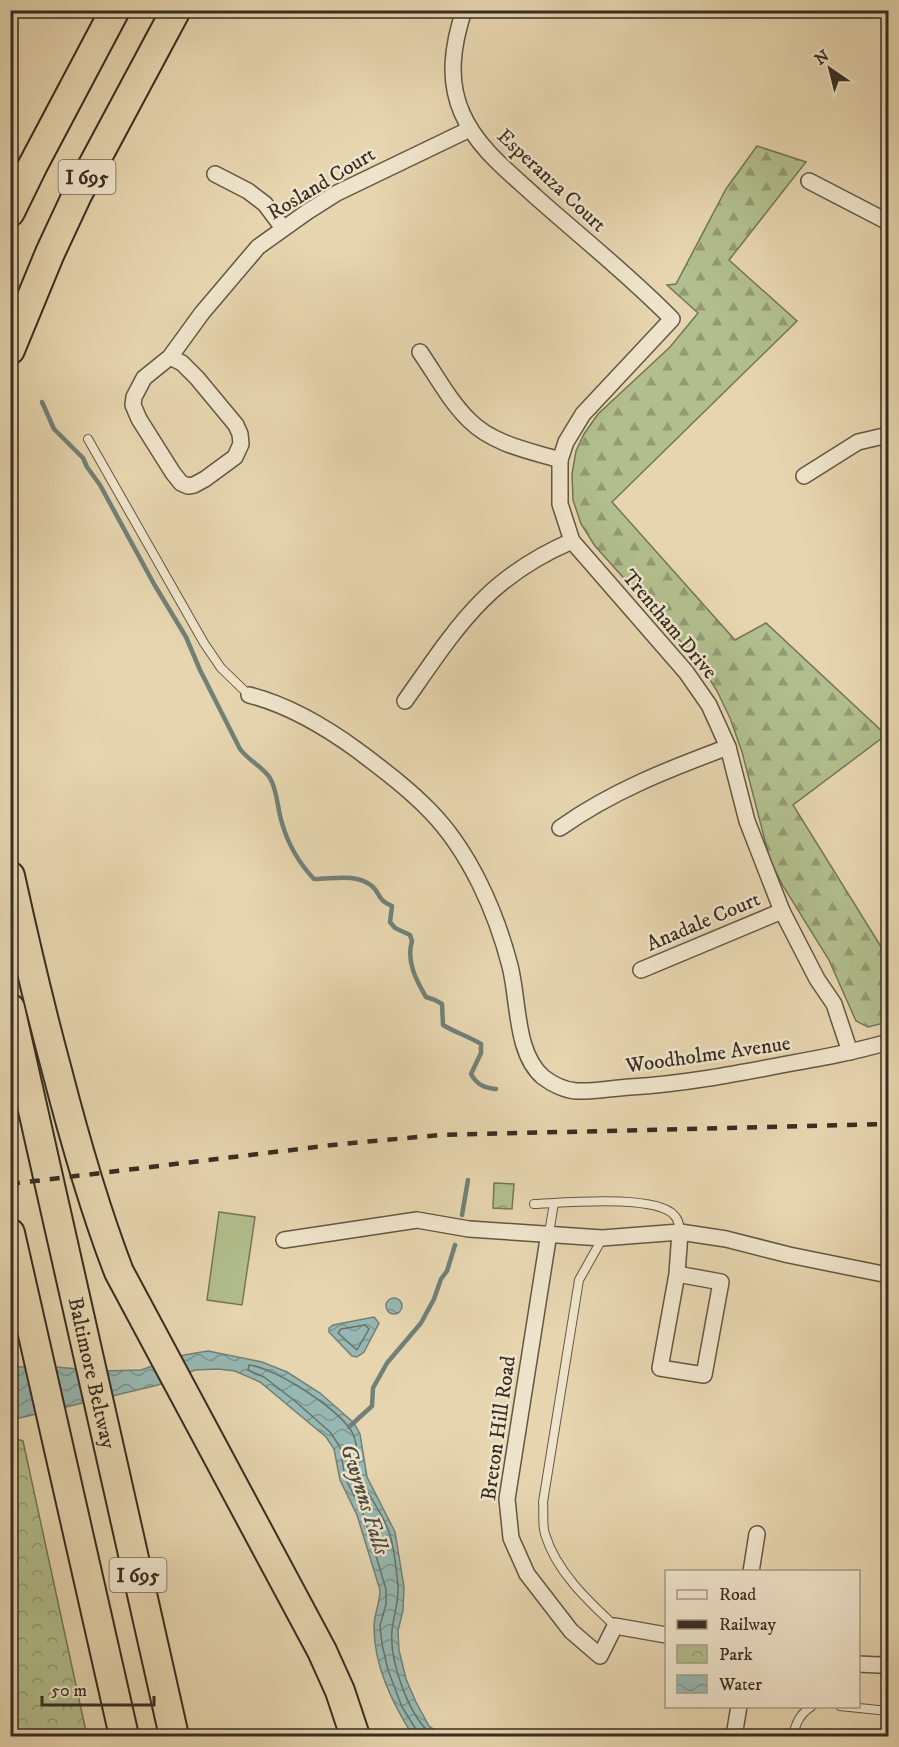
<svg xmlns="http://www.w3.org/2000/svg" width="899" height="1747" viewBox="0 0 899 1747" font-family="'IM FELL DW Pica',serif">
	<defs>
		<pattern id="forest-firs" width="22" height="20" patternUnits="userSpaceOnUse" patternTransform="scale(1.5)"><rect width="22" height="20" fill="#b2be8d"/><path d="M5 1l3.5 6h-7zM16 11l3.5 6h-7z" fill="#929b73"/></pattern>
		<pattern id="park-crowns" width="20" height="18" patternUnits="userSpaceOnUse" patternTransform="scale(1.5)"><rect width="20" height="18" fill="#b2be8d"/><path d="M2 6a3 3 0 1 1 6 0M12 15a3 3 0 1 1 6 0" fill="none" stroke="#929b73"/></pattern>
		<pattern id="water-waves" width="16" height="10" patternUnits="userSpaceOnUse" patternTransform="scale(1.5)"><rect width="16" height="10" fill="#97b8b2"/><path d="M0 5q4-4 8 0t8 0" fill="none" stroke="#7c9690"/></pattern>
	</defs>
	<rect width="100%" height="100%" fill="#e6d5af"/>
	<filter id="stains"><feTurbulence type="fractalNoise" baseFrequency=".00333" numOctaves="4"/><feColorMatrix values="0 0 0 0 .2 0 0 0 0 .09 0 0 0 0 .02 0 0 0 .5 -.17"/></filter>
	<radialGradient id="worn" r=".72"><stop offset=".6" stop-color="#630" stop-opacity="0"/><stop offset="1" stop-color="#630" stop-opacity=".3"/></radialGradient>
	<polygon fill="#b2be8d" stroke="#747657" stroke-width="1.5" points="219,1212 255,1217 242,1305 207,1300"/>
	<polygon fill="url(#forest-firs)" stroke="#747657" stroke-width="1.5" points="757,146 806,162 729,260 797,321 612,502 735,640 766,623 886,735 793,805 888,958 888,1022 868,1027 856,1021 829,960 783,886 770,860 742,752 730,718 717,691 702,667 682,643 595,546 581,524 573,500 572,474 576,451 584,434 598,414 670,347 698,313 667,285 676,284 726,189"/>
	<g fill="url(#park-crowns)" stroke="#747657" stroke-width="1.5">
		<polygon points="494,1183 514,1184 512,1209 493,1208"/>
		<polygon points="11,1437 23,1441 87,1736 11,1736"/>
	</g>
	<g fill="url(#water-waves)" stroke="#718078" stroke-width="1.5">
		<circle cx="394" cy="1306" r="8"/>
		<polygon points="374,1317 379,1323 364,1352 357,1357 352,1356 329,1332 329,1328 333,1325"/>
		<path d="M208 1351 262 1362 287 1372 320 1393 354 1423 360 1434 367 1477 395 1532 404 1587 403 1610 398 1631 399 1650 406 1679 416 1702 429 1726 444 1736H413C393 1704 374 1667 374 1627 374 1614 380 1603 380 1590L357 1515 340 1480 334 1449 326 1437 260 1382 235 1371 218 1369 195 1370 158 1385 11 1420 10 1367H55L103 1371 141 1370 184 1355Z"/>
	</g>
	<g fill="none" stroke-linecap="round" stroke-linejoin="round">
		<g stroke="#67726a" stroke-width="1.5">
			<polygon points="365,1325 369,1329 357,1350 338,1333 341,1329"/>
			<path d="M418 1736 417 1731 402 1707 388 1670 382 1644 380 1626 386 1604V1589L363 1513 345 1478 340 1447 330 1432 295 1401 264 1377 248 1370 249 1365C276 1368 341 1410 353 1434 360 1449 356 1468 363 1483 371 1500 385 1517 390 1535 395 1551 396 1569 398 1585 399 1601 394 1614 392 1630 389 1660 409 1719 434 1736"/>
		</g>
		<g stroke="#718078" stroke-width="4.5">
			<path d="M42 402 54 429 83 458 87 467 100 485 154 584 186 637 200 670 240 749C249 761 263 767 270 778 278 792 277 808 282 823 288 844 299 863 314 879 334 879 355 873 372 886 381 894 377 900 392 906L390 922 395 928 410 935 412 941C406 961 416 980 426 997L435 1000 442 1004 443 1025C456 1033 468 1036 481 1044V1053L471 1074C477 1085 485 1088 496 1089"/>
			<polyline points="462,1215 468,1180"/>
			<polyline points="349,1427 372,1406 373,1388 387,1363 421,1323 434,1299 441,1279 447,1271 455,1245"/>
		</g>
		<g stroke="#635744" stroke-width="10">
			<g id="service">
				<polyline points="88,439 204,643 221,668 249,695"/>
				<path d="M534 1204C562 1203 655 1194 674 1215 679 1220 679 1225 680 1232"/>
				<polyline points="549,1233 554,1203"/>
				<path d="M602 1239 579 1280 543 1502C544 1512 542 1525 545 1534 556 1571 588 1601 615 1626"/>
				<polyline points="840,1706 888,1711"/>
				<path d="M793 1736C796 1722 800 1714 812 1706"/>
			</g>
		</g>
		<g stroke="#635744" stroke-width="18">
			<g id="minor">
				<path d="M464 10C453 44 447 79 462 113 477 148 509 172 536 197 582 238 629 275 672 319L583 414 566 442 560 460V504L572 541 686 672 709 705 728 747 747 821 782 911 817 979 834 1004 850 1052"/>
				<polyline points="215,174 248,191 265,204 283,228"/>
				<polyline points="809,181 888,222"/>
				<path d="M420 352C436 375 450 402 470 421 493 444 530 451 560 460"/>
				<polyline points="170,357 144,378 134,397 133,405 139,419 173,473 181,483 188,486 194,485 205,479 235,457 241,444 240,434 236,425 197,378 182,363 170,357 202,313 258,247 307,212 337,193 470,129"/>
				<polyline points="804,476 858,442 888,435"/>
				<path d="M249 695C289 705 324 726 357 750 382 769 408 788 430 811 470 852 496 912 510 966 519 1001 515 1053 543 1077 552 1084 565 1090 576 1091 593 1092 613 1088 630 1087 683 1084 735 1074 787 1064 821 1058 855 1052 888 1042"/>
				<path d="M405 701C457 627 486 578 572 541"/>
				<path d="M560 828C612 791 669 769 728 747"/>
				<polyline points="641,970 782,911"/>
				<polyline points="549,1233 507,1499 511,1538 527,1574 571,1631 600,1656 615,1626 666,1635"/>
				<polyline points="284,1240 417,1220 469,1229 602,1238 680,1232 726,1239 789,1255 888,1275"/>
				<polyline points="677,1274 721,1282 704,1375 660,1368 677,1274 680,1232"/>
				<polyline points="751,1572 757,1534"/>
				<polyline points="858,1664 879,1665 888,1663"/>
				<polyline points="734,1736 739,1706"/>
			</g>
		</g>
		<g stroke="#372d21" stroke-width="32">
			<g id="motorway">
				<polyline points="10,212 33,165 115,10"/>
				<polyline points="10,350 50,253 77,195 176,10"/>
				<path d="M10 876C24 940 39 1004 56 1067 74 1137 93 1205 119 1272L322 1651 340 1691 355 1736"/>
				<path id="s1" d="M10 1008 174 1736"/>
				<polyline points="10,1233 124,1736"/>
			</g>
		</g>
		<use href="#service" stroke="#efe4cb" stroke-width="8"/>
		<use href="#minor" stroke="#efe4cb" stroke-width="15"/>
		<use href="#motorway" stroke="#e6d5af" stroke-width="28"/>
		<polyline stroke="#372d21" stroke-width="4.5" stroke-dasharray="10 10" stroke-linecap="butt" points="10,1184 341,1144 440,1135 888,1124"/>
	</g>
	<g text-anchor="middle" stroke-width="5" stroke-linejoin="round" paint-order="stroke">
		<g fill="#efe4cb" stroke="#6e6454" stroke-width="1.5">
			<rect x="58.5" y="160" width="57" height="34" rx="4.5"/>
			<rect x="109.5" y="1558" width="57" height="34" rx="4.5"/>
		</g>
		<g font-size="20" font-weight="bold" fill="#372d21">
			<text x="87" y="184">I 695</text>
			<text x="138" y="1582">I 695</text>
		</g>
		<g font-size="21" fill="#372d21" stroke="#efe4cb">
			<text transform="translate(552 180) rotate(43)" y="7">Esperanza Court</text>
			<text transform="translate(321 183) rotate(-31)" y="7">Rosland Court</text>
			<text transform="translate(670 624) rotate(50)" y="7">Trentham Drive</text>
			<text transform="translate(703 921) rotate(-23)" y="7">Anadale Court</text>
			<text transform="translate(708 1054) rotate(-8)" y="7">Woodholme Avenue</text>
			<text dy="7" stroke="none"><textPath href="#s1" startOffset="374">Baltimore Beltway</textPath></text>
			<text transform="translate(498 1428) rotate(-82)" y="7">Breton Hill Road</text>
		</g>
		<g font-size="22" font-style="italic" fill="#4a493e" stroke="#efe4cb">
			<text transform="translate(366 1499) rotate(72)" y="8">Gwynns Falls</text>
		</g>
	</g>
	<rect width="899" height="1747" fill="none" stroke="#e6d5af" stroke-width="36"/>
	<rect x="12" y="12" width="875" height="1723" fill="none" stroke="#372d21" stroke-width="3"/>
	<rect x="18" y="18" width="863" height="1711" fill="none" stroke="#372d21" stroke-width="1.5"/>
	<rect x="665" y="1570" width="195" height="138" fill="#efe4cb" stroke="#a59b87" stroke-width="1.5"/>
	<rect x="677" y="1590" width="30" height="9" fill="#efe4cb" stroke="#a59b87" stroke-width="1.5"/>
	<text x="719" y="1600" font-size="18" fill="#372d21">Road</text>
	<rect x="677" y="1620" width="30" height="9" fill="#372d21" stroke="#a59b87" stroke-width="1.5"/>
	<text x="719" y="1630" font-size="18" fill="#372d21">Railway</text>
	<rect x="677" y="1645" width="30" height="18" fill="url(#park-crowns)" stroke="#a59b87" stroke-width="1.5"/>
	<text x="719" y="1660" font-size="18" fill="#372d21">Park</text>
	<rect x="677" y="1675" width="30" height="18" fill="url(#water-waves)" stroke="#a59b87" stroke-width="1.5"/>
	<text x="719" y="1690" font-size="18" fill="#372d21">Water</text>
	<g transform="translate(830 69) rotate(325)" stroke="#efe4cb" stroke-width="4.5" paint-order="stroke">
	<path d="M0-4.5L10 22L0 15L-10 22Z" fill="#372d21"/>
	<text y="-9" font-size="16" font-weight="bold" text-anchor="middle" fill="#372d21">N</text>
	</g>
	<path d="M42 1696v9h112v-9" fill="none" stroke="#372d21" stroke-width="3"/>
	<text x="51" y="1696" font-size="18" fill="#372d21" stroke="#efe4cb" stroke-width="4.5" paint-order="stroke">50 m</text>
	<rect width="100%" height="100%" filter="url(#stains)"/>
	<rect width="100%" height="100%" fill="url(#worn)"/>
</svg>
